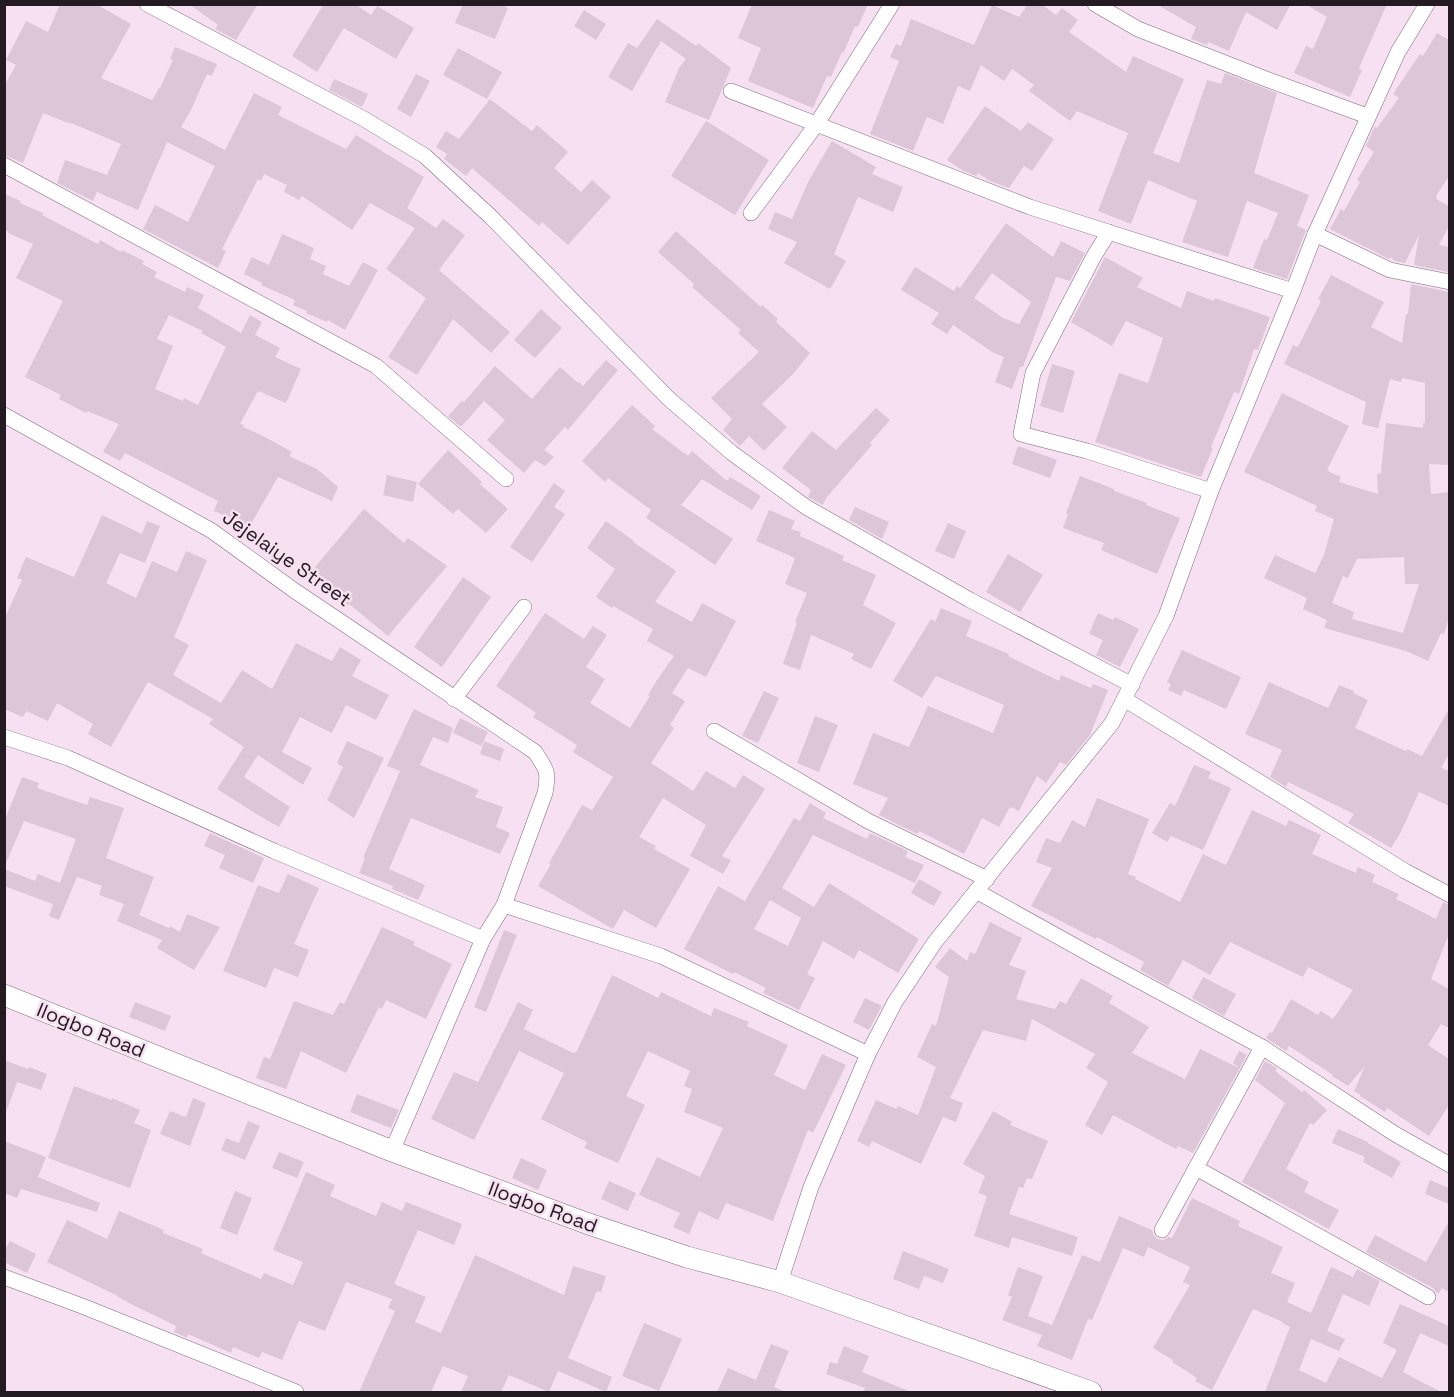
<svg xmlns="http://www.w3.org/2000/svg" width="1454" height="1397" viewBox="0 0 1454 1397" font-family="'Space Grotesk',sans-serif">
	<rect width="100%" height="100%" fill="#f8e0f3"/>
	<g fill="#dec6d9" fill-rule="evenodd">
		<polygon points="60,4 96,4 131,24 101,78 152,100 159,88 160,88 173,60 170,59 175,47 217,64 212,76 207,74 191,110 181,127 225,150 254,93 282,107 278,115 346,149 356,135 424,177 407,208 436,228 443,219 465,235 439,270 510,332 491,353 453,319 417,375 388,357 426,298 386,269 415,228 370,203 352,230 302,196 299,200 284,192 287,185 264,174 261,181 258,179 222,249 226,251 218,268 143,229 155,205 188,222 215,166 167,142 138,210 97,192 93,201 57,183 65,160 107,175 121,144 71,123 71,124 43,113 23,163 4,155 4,86 16,65 6,60 26,21 48,32"/>
		<polygon points="189,4 258,4 236,40 215,29 218,25"/>
		<polygon points="324,4 355,4 371,15 377,6 414,28 396,59 344,28 317,72 292,56"/>
		<polygon points="463,4 499,4 508,8 495,39 455,23"/>
		<polygon points="752,4 868,4 858,27 855,26 844,52 842,52 831,77 827,76 813,108 748,81 761,48 738,38"/>
		<polygon points="1028,4 1041,4 1056,15 1062,8 1078,20 1069,32 1126,72 1133,56 1184,79 1153,153 1179,163 1207,80 1221,84 1225,73 1277,93 1254,173 1309,195 1297,226 1306,230 1287,279 1253,268 1264,239 1267,240 1278,213 1247,201 1228,257 1182,242 1197,201 1148,180 1131,224 1098,211 1128,133 1077,111 1070,121 1029,91 1034,85 1012,69 1004,81 981,65 970,91 958,86 943,124 927,117 913,151 870,134 899,61 890,57 896,44 901,46 911,19 974,45 992,5 1019,17"/>
		<polygon points="1156,4 1291,4 1277,30 1246,12 1229,51 1208,42 1207,45 1191,39 1196,27"/>
		<polygon points="1305,4 1387,4 1359,68 1362,70 1350,97 1294,73 1306,46 1313,49 1327,17"/>
		<polygon points="584,10 606,24 596,40 574,26"/>
		<polygon points="657,19 696,46 698,43 731,68 709,120 665,102 679,68 686,59 661,41 632,91 608,77 628,43 637,48"/>
		<polygon points="1437,33 1449,40 1449,176 1436,196 1437,197 1436,199 1449,206 1449,226 1439,245 1449,247 1448,272 1414,265 1419,235 1405,263 1395,261 1390,257 1389,259 1330,229 1341,209 1344,211 1360,182 1357,180 1374,152 1366,146 1373,130 1375,127 1377,128 1399,98 1393,94 1420,54 1423,56"/>
		<polygon points="458,48 502,72 487,99 443,75"/>
		<polygon points="416,74 430,81 411,117 397,109"/>
		<polygon points="334,79 368,94 362,107 329,90"/>
		<polygon points="490,99 532,131 537,125 568,152 554,168 581,192 592,180 611,197 568,245 542,222 539,226 472,168 466,176 444,159 447,154 436,147 446,131 459,139"/>
		<polygon points="985,106 1021,131 1028,122 1054,139 1032,171 1024,166 1009,188 990,181 978,173 976,176 962,170 947,160"/>
		<polygon points="706,121 769,160 735,215 671,176"/>
		<polygon points="832,141 876,167 872,174 903,187 893,212 858,197 834,254 846,261 830,289 784,263 797,242 768,229 775,212 792,219 808,182"/>
		<path d="M4 194 21 201 20 203 43 213 42 215 98 244 100 240 121 252 122 250 144 261 142 264 157 272 154 277 185 292 187 287 204 295 198 308 241 333 250 315 262 322 255 335 280 348 275 357 301 369 286 403 258 391 240 424 244 425 243 427 263 436 292 452 289 456 317 469 338 487 332 501 278 477 248 529 235 522 236 521 214 511 218 501 125 453 120 461 103 452 119 424 87 411 86 413 59 399 61 395 25 377 63 301 16 278 33 244 8 233 9 232 4 230ZM169 315 203 331 201 333 226 347 198 405 184 398 183 401 155 389 173 346 157 339Z"/>
		<path d="M1006 223 1053 257 1061 241 1085 253 1070 281 1056 277 1023 367H1020L1012 389 995 382 1004 357 992 352 953 325 947 334 931 324 939 313 901 290 915 267 954 291 957 286 960 288ZM992 273 1031 302 1019 324 1003 318 974 298Z"/>
		<polygon points="676,231 761,307 762,305 778,319 776,322 810,353 793,374 762,404 787,427 764,451 749,436 740,446 723,430 732,419 711,398 759,352 738,333 741,330 692,287 694,284 658,252"/>
		<polygon points="282,234 314,248 310,259 326,266 323,274 349,286 363,262 378,270 345,330 328,320 327,322 306,313 307,311 293,305 295,300 261,285 262,283 244,274 252,257 269,265"/>
		<polygon points="1105,257 1143,278 1137,287 1181,308 1187,291 1214,301 1215,298 1270,317 1258,350 1254,349 1239,394 1234,392 1211,447 1213,448 1201,477 1095,442 1119,373 1148,383 1163,338 1126,321 1112,346 1071,322"/>
		<path d="M1331 275 1384 302 1371 327 1402 343 1406 314H1408L1411 284 1449 292V465L1429 464 1431 494 1449 492V617L1444 634 1441 633 1428 661 1406 651 1324 628 1327 620 1303 609 1307 598 1264 578 1275 555 1315 573 1324 555 1334 519 1315 511 1317 506 1244 472 1282 393 1349 426 1327 470 1329 471V472L1341 477 1339 482 1378 494 1377 474 1381 473 1386 423 1423 428V423H1425V383L1402 378 1401 382 1390 379 1378 428 1362 424 1366 402 1284 364 1293 345 1298 347 1321 301 1318 299ZM1404 557 1405 584H1419L1403 633 1352 619 1354 612 1332 603 1343 576 1348 578 1357 559Z"/>
		<polygon points="541,309 562,328 535,358 514,340"/>
		<polygon points="606,360 618,370 568,430 565,427 544,450 554,457 545,466 535,460 524,473 487,440 505,420 484,401 461,427 448,416 462,401 464,402 495,366 532,399 560,367 578,383 579,382 583,386"/>
		<polygon points="1052,364 1075,371 1063,413 1040,406"/>
		<polygon points="632,405 655,426 652,429 688,456 692,451 727,481 730,477 761,496 752,510 702,479 681,505 733,539 715,565 646,518 651,510 608,478 605,482 582,461"/>
		<polygon points="876,408 890,420 870,443 872,445 826,498 823,505 808,497 811,490 782,468 812,431 836,450"/>
		<polygon points="1018,446 1057,460 1050,478 1012,464"/>
		<polygon points="448,450 482,482 480,484 508,509 486,533 458,509 453,514 418,484"/>
		<polygon points="387,475 417,482 413,502 383,495"/>
		<polygon points="1080,476 1114,489 1114,491 1147,503 1146,505 1180,518 1157,574 1101,550 1104,543 1063,528 1068,514 1066,513"/>
		<polygon points="554,483 565,491 554,507 565,514 532,562 510,547"/>
		<polygon points="855,507 889,522 882,539 849,520"/>
		<polygon points="364,509 404,543 408,538 447,566 388,636 349,604 346,607 330,593 331,591 310,573"/>
		<polygon points="769,510 795,521 791,529 801,532 800,536 844,556 842,560 876,575 863,605 896,623 871,669 851,659 854,654 811,635 800,670 783,664 797,623 795,622 807,593 785,584 795,558 756,541"/>
		<polygon points="102,515 142,534 147,521 160,526 145,563 120,553 106,583 136,598 152,561 177,572 186,551 207,560 174,637 189,645 173,675 221,703 242,670 272,689 296,643 332,661 340,647 361,660 352,676 389,695 376,720 346,705 332,733 300,717 282,752 312,768 303,785 258,755 244,777 290,807 279,827 258,815 217,789 244,747 209,724 213,719 148,682 111,747 88,734 93,724 57,703 48,721 26,711 23,717 4,709 4,620 22,580 17,578 26,557 74,577"/>
		<polygon points="606,521 634,541 633,542 676,571 655,602 692,622 702,603 736,621 706,677 688,668 672,693 685,701 670,725 674,728 651,763 693,791 706,771 735,788 743,775 765,789 722,856 731,860 723,874 690,856 706,825 663,798 639,837 656,846 654,849 690,869 656,928 624,910 613,929 538,886 551,864 549,863 582,805 592,810 613,777 573,752 577,745 533,717 536,713 496,686 545,613 584,639 593,626 607,635 586,667 605,679 590,703 630,728 650,696 648,695 657,680 674,656 647,641 653,629 613,606 612,608 596,597 615,569 587,548"/>
		<polygon points="948,523 966,531 954,559 935,551"/>
		<polygon points="1008,554 1043,575 1020,612 986,592"/>
		<polygon points="463,577 491,597 442,667 414,647"/>
		<polygon points="941,608 972,621 966,636 1009,654 1008,656 1059,681 1061,675 1091,688 1093,684 1108,690 1090,735 1066,765 1060,762 1046,783 1037,776 1019,811 1010,807 999,827 982,818 964,854 919,831 917,834 879,815 888,798 853,784 873,733 909,747 928,706 993,733 1004,705 936,676 922,698 893,681 931,619 935,622"/>
		<polygon points="1098,613 1113,620 1115,617 1139,629 1120,667 1096,655 1103,640 1089,634"/>
		<polygon points="1182,650 1241,677 1226,709 1184,690 1181,696 1168,690 1171,684 1167,682"/>
		<polygon points="1269,682 1328,708 1339,685 1354,691 1353,693 1368,700 1355,728 1406,751 1407,749 1422,756 1449,709 1449,754 1441,768 1449,771 1449,806 1419,792 1401,832 1391,848 1348,823 1354,814 1288,782 1286,787 1270,777 1282,750 1245,734"/>
		<polygon points="764,691 779,698 758,743 742,736"/>
		<polygon points="414,709 453,728 448,743 433,737 420,765 479,790 475,797 503,807 496,827 510,833 500,854 411,818 389,869 425,885 418,900 392,889 393,886 359,873 365,858 363,858 400,771 387,766"/>
		<polygon points="815,716 838,725 819,772 797,763"/>
		<polygon points="460,718 488,732 481,746 453,733"/>
		<polygon points="347,741 384,758 354,818 327,800 343,767 337,763"/>
		<polygon points="484,741 504,749 500,761 480,754"/>
		<polygon points="1194,765 1211,772 1208,778 1231,788 1203,850 1171,836 1167,842 1152,833 1170,803 1175,806"/>
		<polygon points="22,777 39,783 37,788 87,805 90,797 124,808 106,858 154,877 139,915 169,928 170,926 180,932 187,914 220,927 194,970 157,948 162,940 117,921 124,904 99,895 102,886 77,877 59,920 49,916 53,904 4,886 4,869 35,881 38,874 60,883 76,839 24,821 4,868 4,822"/>
		<polygon points="1097,798 1149,819 1128,874 1136,877 1135,879 1180,902 1203,854 1226,865 1252,810 1286,826 1289,820 1321,835 1312,854 1356,873 1358,867 1375,875 1372,882 1399,894 1396,899 1436,919 1443,902 1449,905 1449,934 1431,979 1449,989 1449,1028 1441,1024 1428,1045 1449,1059 1449,1105 1429,1136 1387,1108 1385,1112 1360,1096 1361,1095 1354,1091 1365,1066 1348,1086 1332,1076 1333,1075 1289,1046 1286,1051 1266,1038 1270,1032 1272,1033 1291,999 1318,1015 1321,1011 1333,1019 1353,990 1308,967 1303,977 1230,942 1210,975 1183,960 1168,986 1140,970 1144,962 1097,937 1096,939 1031,906 1052,868 1036,862 1046,838 1060,843 1072,820 1085,827"/>
		<path d="M810 803 826 813 823 818 867 839 870 833 908 851 905 857 924 865 915 883 813 835 782 888 814 907 829 883 919 939 898 973 859 950 854 959 823 941 807 974 815 978 799 1010 763 993 766 988 734 972 733 974 711 963 684 949 718 886 745 901 794 818 800 821ZM770 900 801 918 788 946 754 929Z"/>
		<polygon points="210,833 264,858 253,883 219,868 225,855 204,846"/>
		<polygon points="288,874 319,888 294,944 309,950 298,977 274,968 266,988 223,971 258,885 279,893"/>
		<polygon points="919,879 942,892 934,906 911,893"/>
		<polygon points="990,922 1022,938 1009,965 1026,971 1016,999 1055,1009 1060,1001 1066,1004 1081,978 1113,996 1109,1003 1149,1027 1132,1053 1185,1079 1200,1049 1239,1068 1233,1063 1239,1051 1247,1055 1193,1153 1178,1146 1176,1149 1113,1115 1102,1135 1085,1125 1108,1082 1086,1068 1095,1054 1032,1019 1026,1041 983,1030 950,1098 963,1103 956,1122 943,1117 921,1164 872,1141 869,1147 857,1141 876,1100 896,1109 898,1106 918,1115 936,1067 917,1057 932,1024 936,1026 949,977 935,967 950,948 967,961 970,952 975,954"/>
		<polygon points="382,927 415,942 413,945 452,964 426,1019 386,1000 382,1009 379,1007 346,1073 301,1051 286,1089 256,1078 264,1057 270,1059 294,1001 333,1015 340,1002 344,1004"/>
		<polygon points="504,930 517,935 486,1012 474,1007"/>
		<polygon points="612,975 658,998 661,992 711,1016 714,1008 749,1022 747,1026 788,1045 774,1075 805,1090 822,1054 846,1065 813,1133 808,1130 773,1221 726,1203 718,1220 699,1211 689,1234 673,1227 680,1213 639,1195 657,1157 700,1177 723,1128 684,1112 692,1089 684,1086 690,1071 648,1051 626,1096 645,1105 618,1163 584,1148 587,1142 541,1119 564,1073 519,1051 474,1140 431,1119 454,1072 478,1082 518,1002 533,1010 524,1029 573,1053 574,1052 576,1053"/>
		<polygon points="1203,977 1236,994 1224,1016 1192,998"/>
		<polygon points="865,998 882,1006 869,1030 853,1022"/>
		<polygon points="135,1002 171,1016 165,1031 129,1017"/>
		<polygon points="4,1060 28,1069 29,1067 47,1074 41,1090 17,1082 6,1112 4,1112"/>
		<polygon points="1265,1061 1277,1068 1275,1071 1302,1092 1304,1090 1327,1110 1313,1125 1310,1123 1286,1169 1309,1182 1304,1192 1339,1210 1329,1229 1242,1182 1285,1103 1255,1080"/>
		<polygon points="74,1086 112,1100 112,1098 140,1110 134,1123 151,1130 130,1188 48,1158"/>
		<polygon points="357,1094 399,1110 391,1128 350,1112"/>
		<polygon points="193,1098 206,1103 190,1146 160,1134 170,1111 186,1117"/>
		<polygon points="993,1111 1012,1122 1010,1125 1048,1141 1032,1179 1027,1178 1023,1188 1019,1187 1009,1214 1078,1237 1072,1256 1012,1237 1009,1248 974,1236 987,1196 978,1193 985,1176 963,1164"/>
		<polygon points="248,1121 260,1126 245,1160 221,1150 226,1138 239,1143"/>
		<polygon points="1338,1129 1368,1142 1368,1143 1401,1162 1392,1178 1363,1162 1365,1157 1332,1143"/>
		<polygon points="4,1141 46,1157 38,1177 100,1203 97,1212 21,1189 17,1198 4,1193"/>
		<polygon points="279,1152 304,1162 297,1178 272,1168"/>
		<polygon points="521,1158 547,1170 538,1190 512,1178"/>
		<polygon points="306,1172 335,1185 330,1196 376,1216 382,1202 402,1211 406,1202 462,1224 454,1245 418,1230 394,1284 426,1297 415,1322 441,1333 475,1255 564,1295 573,1266 606,1276 601,1292 597,1291 568,1358 612,1377 606,1392 558,1371 549,1392 509,1375 501,1392 461,1392 468,1376 443,1366 431,1392 359,1392 395,1311 388,1308 392,1299 346,1282 325,1331 299,1321 282,1360 262,1352 259,1358 233,1347 231,1353 188,1334 187,1338 174,1332 176,1326 131,1304 118,1297 118,1296 47,1262 67,1220 107,1239 119,1211 164,1230 163,1233 203,1249 201,1253 261,1279 264,1273 293,1285 303,1262 273,1250"/>
		<polygon points="1430,1180 1449,1188 1449,1204 1425,1194"/>
		<polygon points="609,1181 636,1193 628,1211 601,1199"/>
		<polygon points="235,1191 252,1198 237,1235 220,1228"/>
		<polygon points="1192,1198 1240,1221 1238,1226 1283,1247 1271,1273 1295,1283 1287,1302 1311,1313 1331,1267 1353,1277 1357,1269 1380,1281 1369,1306 1343,1294 1327,1331 1345,1339 1339,1351 1311,1339 1299,1370 1326,1383 1339,1357 1382,1378 1397,1350 1383,1343 1400,1304 1449,1326 1449,1346 1420,1333 1403,1372 1441,1392 1265,1392 1290,1327 1282,1323 1283,1322 1253,1309 1212,1390 1195,1381 1197,1378 1172,1362 1173,1360 1153,1348 1190,1285 1183,1282 1190,1267 1148,1247 1144,1257 1123,1248 1092,1320 1088,1319 1072,1360 1037,1346 1042,1335 1002,1320 1012,1297 1008,1295 1018,1267 1043,1276 1028,1316 1052,1325 1082,1255 1100,1262 1119,1216 1152,1230 1154,1236 1158,1239 1163,1240 1169,1237 1172,1238"/>
		<polygon points="1449,1221 1449,1292 1442,1288 1438,1294 1433,1288 1366,1252 1375,1235 1426,1262"/>
		<polygon points="10,1241 36,1254 27,1273 4,1262 4,1251"/>
		<polygon points="903,1251 949,1269 943,1283 924,1276 919,1289 893,1279"/>
		<polygon points="644,1323 682,1339 659,1391 622,1376"/>
		<polygon points="771,1344 789,1351 774,1387 786,1392 717,1392 728,1368 756,1380"/>
		<polygon points="844,1346 869,1356 862,1372 911,1392 863,1392 865,1388 826,1374 830,1362 837,1364"/>
	</g>
	<g fill="none" stroke-linecap="round" stroke-linejoin="round">
		<g stroke="#7e697a" stroke-width="16">
			<g id="minor">
				<polyline points="147,4 364,119 425,156 491,217 669,399 732,453 806,507 970,600 1132,685"/>
				<polyline points="1095,4 1138,29 1266,79 1367,116"/>
				<polyline points="731,91 1030,207 1293,291"/>
				<polyline points="4,165 376,366 506,479"/>
				<polyline points="751,213 816,125 892,4"/>
				<polyline points="1109,232 1094,256 1033,373 1021,434 1087,451 1211,491"/>
				<polyline points="1315,234 1390,270 1450,282"/>
				<path d="M4 415 212 531 295 591 535 752C547 770 549 772 545 793L504 905 483 939 392 1151"/>
				<polyline points="454,699 524,607"/>
				<polyline points="1124,699 1405,871 1450,895"/>
				<polyline points="714,731 868,821 987,879"/>
				<polyline points="4,737 68,758 274,851 483,939"/>
				<polyline points="976,891 1093,956 1262,1047 1395,1134 1450,1165"/>
				<polyline points="504,905 661,956 868,1054"/>
				<polyline points="1196,1168 1428,1297"/>
				<polyline points="1162,1230 1262,1047"/>
				<polyline points="4,1277 82,1306 296,1392"/>
				<polyline points="780,1282 811,1187 868,1054 895,1002 935,942 1112,723 1166,616 1211,491 1293,291 1315,234 1398,52 1427,4"/>
			</g>
		</g>
		<g stroke="#7e697a" stroke-width="22">
			<polyline id="secondary" points="4,995 392,1151 586,1223 687,1257 780,1282 1091,1392"/>
		</g>
		<use href="#minor" stroke="#fff" stroke-width="15"/>
		<use href="#secondary" stroke="#fff" stroke-width="21"/>
	</g>
	<g text-anchor="middle" stroke-width="5" stroke-linejoin="round" paint-order="stroke">
		<g font-size="20" fill="#241b22" stroke="#f8e0f3">
			<text transform="translate(287 558) rotate(35)" y="7">Jejelaiye Street</text>
			<text transform="translate(91 1030) rotate(22)" y="7">Ilogbo Road</text>
			<text transform="translate(543 1207) rotate(20)" y="7">Ilogbo Road</text>
		</g>
	</g>
	<rect width="1454" height="1397" fill="none" stroke="#241b22" stroke-width="12"/>
</svg>
